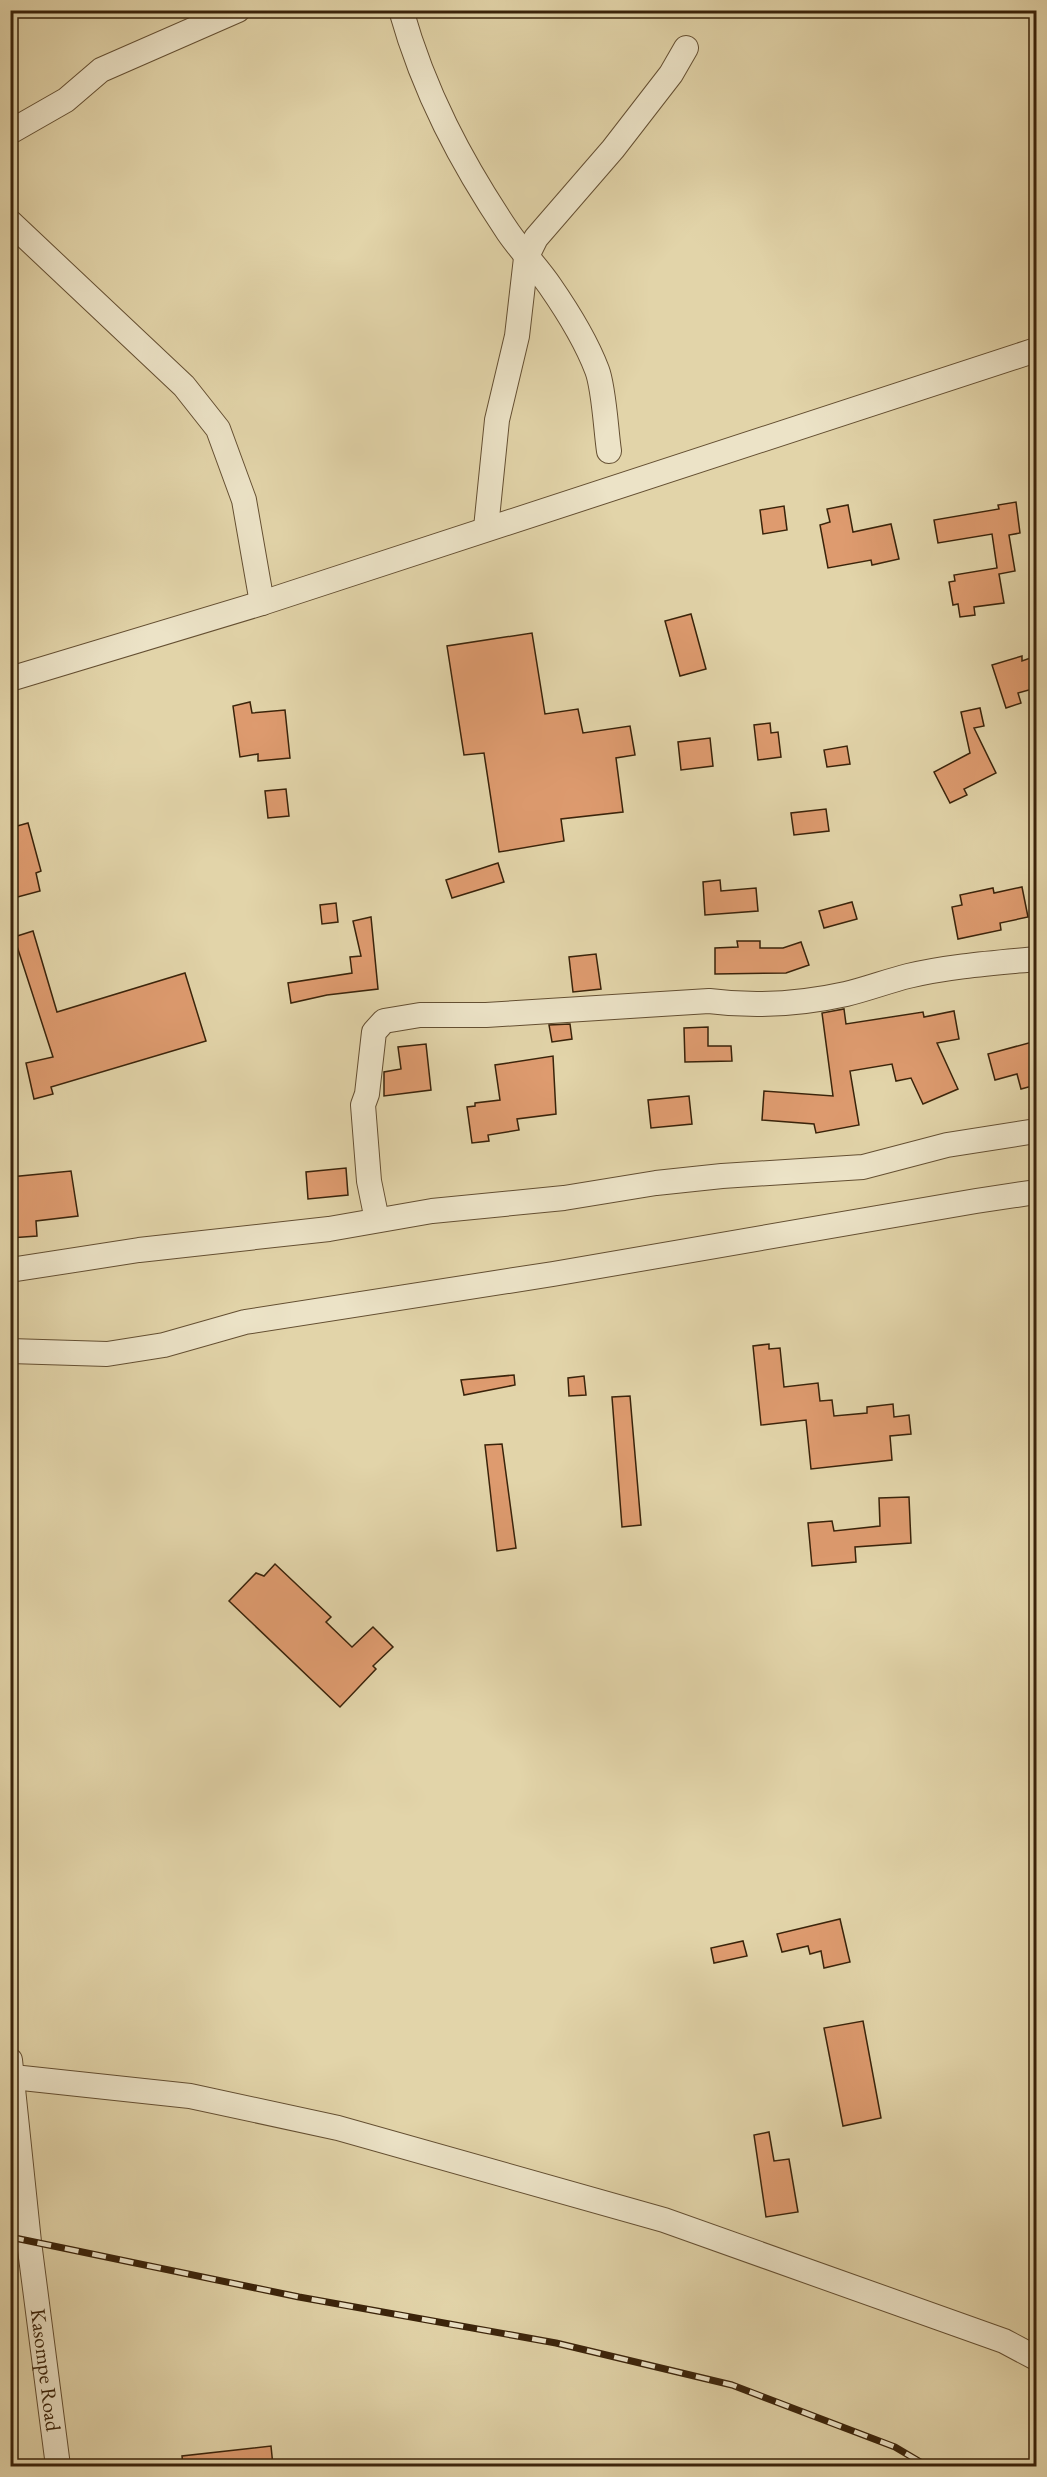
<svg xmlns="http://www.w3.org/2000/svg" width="1047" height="2477" viewBox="0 0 1047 2477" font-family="'EB Garamond',serif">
	<rect width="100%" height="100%" fill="#e2d4a9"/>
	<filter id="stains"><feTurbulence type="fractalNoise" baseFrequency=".00333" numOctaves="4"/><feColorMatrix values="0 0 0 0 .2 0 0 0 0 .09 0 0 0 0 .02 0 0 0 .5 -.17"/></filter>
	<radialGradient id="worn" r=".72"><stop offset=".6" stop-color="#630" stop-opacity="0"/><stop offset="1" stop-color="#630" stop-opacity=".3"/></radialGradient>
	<g fill="#de9b6f" stroke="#3a230a" stroke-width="1.5">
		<polygon points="1016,502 1020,533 1009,535 1015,571 999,574 1004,603 974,607 975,615 960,617 958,604 953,605 949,582 955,581 954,575 997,568 992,534 938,543 934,520 999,509 998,505"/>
		<polygon points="848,505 853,532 891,524 899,559 872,565 871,560 828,568 820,525 830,522 827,509"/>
		<polygon points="784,506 787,530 763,534 760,510"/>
		<polygon points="691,614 706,669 680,676 665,621"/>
		<polygon points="532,633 545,714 578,709 583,733 630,726 635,755 616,758 623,812 561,819 564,841 499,852 484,753 464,755 447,646"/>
		<polygon points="1022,656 1022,661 1036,656 1036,688 1018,693 1021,703 1006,708 992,665"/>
		<polygon points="250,702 252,713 285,710 290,758 258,761 258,754 240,757 233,706"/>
		<polygon points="980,708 984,726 974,728 996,773 964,789 967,795 950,803 934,772 970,753 961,712"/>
		<polygon points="770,723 771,733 778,732 781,757 758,760 754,725"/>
		<polygon points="710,738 713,766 681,770 678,742"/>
		<polygon points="847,746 850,764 827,767 824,750"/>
		<polygon points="286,789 289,816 268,818 265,791"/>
		<polygon points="826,809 829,831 794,835 791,813"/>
		<polygon points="28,823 41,871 36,873 40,891 10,899 10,828"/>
		<polygon points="498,863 504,882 452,898 446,880"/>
		<polygon points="720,880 721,891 756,888 758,911 705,915 703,882"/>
		<polygon points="1022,887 1028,917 1000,923 1001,930 958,939 952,907 962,905 960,895 993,888 994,893"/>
		<polygon points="852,902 857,919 824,928 819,911"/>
		<polygon points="336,903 338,922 322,924 320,905"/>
		<polygon points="371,917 378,989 327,995 291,1003 288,983 352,973 350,957 361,956 353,921"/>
		<polygon points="33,931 57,1012 185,973 206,1041 51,1087 53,1094 34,1099 26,1063 53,1057 14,937"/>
		<polygon points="737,941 760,941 760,948 783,948 801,942 809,965 786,973 715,974 715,948 738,947"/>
		<polygon points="596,954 601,989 573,992 569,957"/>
		<polygon points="844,1009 846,1024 923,1012 924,1017 954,1011 959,1039 937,1043 958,1089 923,1104 911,1078 896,1081 892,1064 850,1071 859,1125 816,1133 814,1124 762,1120 764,1091 833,1096 822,1013"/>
		<polygon points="570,1024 572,1039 552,1042 549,1025"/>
		<polygon points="708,1027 708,1046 731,1046 732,1061 685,1062 684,1028"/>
		<polygon points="1036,1041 1036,1085 1021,1089 1017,1074 995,1080 988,1054"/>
		<polygon points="426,1044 431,1090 384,1096 384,1072 401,1069 398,1047"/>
		<polygon points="553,1056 556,1114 517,1119 519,1130 488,1135 489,1141 472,1143 467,1107 475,1106 475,1103 500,1100 495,1065"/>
		<polygon points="689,1096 692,1124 651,1128 648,1100"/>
		<polygon points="346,1168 348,1195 308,1199 306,1172"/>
		<polygon points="71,1171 78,1216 36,1221 37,1236 10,1238 10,1177"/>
		<polygon points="769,1344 769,1349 780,1348 784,1387 818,1383 820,1401 832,1400 834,1416 867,1413 867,1407 893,1404 894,1417 909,1415 911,1434 890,1436 892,1460 811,1469 806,1420 761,1425 753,1346"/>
		<polygon points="514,1375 515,1385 464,1395 461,1380"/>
		<polygon points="584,1376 586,1395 569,1396 568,1378"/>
		<polygon points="630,1396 641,1525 622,1527 612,1397"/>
		<polygon points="502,1444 516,1548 497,1551 485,1445"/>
		<polygon points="909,1497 911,1543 855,1547 856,1562 812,1566 808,1523 832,1521 834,1531 880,1526 879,1498"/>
		<polygon points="275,1564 331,1617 326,1622 352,1647 373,1627 393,1647 373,1666 376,1669 340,1707 229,1601 256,1573 264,1576"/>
		<polygon points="840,1919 850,1962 824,1968 821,1951 810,1954 808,1946 782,1952 777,1934"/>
		<polygon points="743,1941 747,1956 714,1963 711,1948"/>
		<polygon points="863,2021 881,2118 843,2126 824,2028"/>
		<polygon points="769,2132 774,2161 789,2159 798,2212 766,2217 754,2135"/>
		<polygon points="271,2446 273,2466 183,2466 182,2456"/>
	</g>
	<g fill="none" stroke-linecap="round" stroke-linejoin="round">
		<g stroke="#644f32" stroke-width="26">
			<g id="minor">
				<path d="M401 10C424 92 461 162 508 232 521 251 537 267 550 286 568 312 586 341 597 370 604 388 606 431 609 451"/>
				<polyline points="10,132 66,100 101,70 238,10"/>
				<polyline points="10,222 184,386 218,429 244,500 262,603"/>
				<polyline points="486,528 497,420 517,336 526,258 536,238 613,149 671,74 686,48"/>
				<polyline points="10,679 262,603 1036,350"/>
				<path d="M377 1220 369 1181 363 1105 367 1094 374 1032 384 1021 420 1015H486L709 1001C755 1007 801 1004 846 994 867 989 888 981 908 976 950 966 994 963 1036 959"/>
				<polyline points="10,1270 139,1250 329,1229 432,1211 564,1198 656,1183 722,1176 863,1167 947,1145 1036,1131"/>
				<polyline points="10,1351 107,1354 164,1345 245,1322 553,1274 976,1201 1036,1192"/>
				<path id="s1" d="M10 2060 29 2242 58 2466"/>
				<polyline points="13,2077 190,2096 338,2128 664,2220 1004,2341 1036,2358"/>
			</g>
		</g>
		<use href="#minor" stroke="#ece3c7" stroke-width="24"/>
		<g stroke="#3a230a" stroke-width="7">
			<polyline id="rail" points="10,2237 299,2297 556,2343 732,2385 895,2447 927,2466"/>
		</g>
		<use href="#rail" stroke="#ece3c7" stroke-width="4.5" stroke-dasharray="14" stroke-linecap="butt"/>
	</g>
	<g text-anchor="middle" stroke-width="4.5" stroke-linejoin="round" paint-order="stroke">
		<g font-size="21" fill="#3a230a" stroke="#ece3c7">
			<text dy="7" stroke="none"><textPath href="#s1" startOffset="312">Kasompe Road</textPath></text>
		</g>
	</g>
	<rect width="1047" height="2477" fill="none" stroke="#e2d4a9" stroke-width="36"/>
	<rect x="12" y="12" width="1023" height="2453" fill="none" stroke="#3a230a" stroke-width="3"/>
	<rect x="18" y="18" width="1011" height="2441" fill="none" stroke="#3a230a" stroke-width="1.5"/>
	<rect width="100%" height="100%" filter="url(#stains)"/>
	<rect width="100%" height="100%" fill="url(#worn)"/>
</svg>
